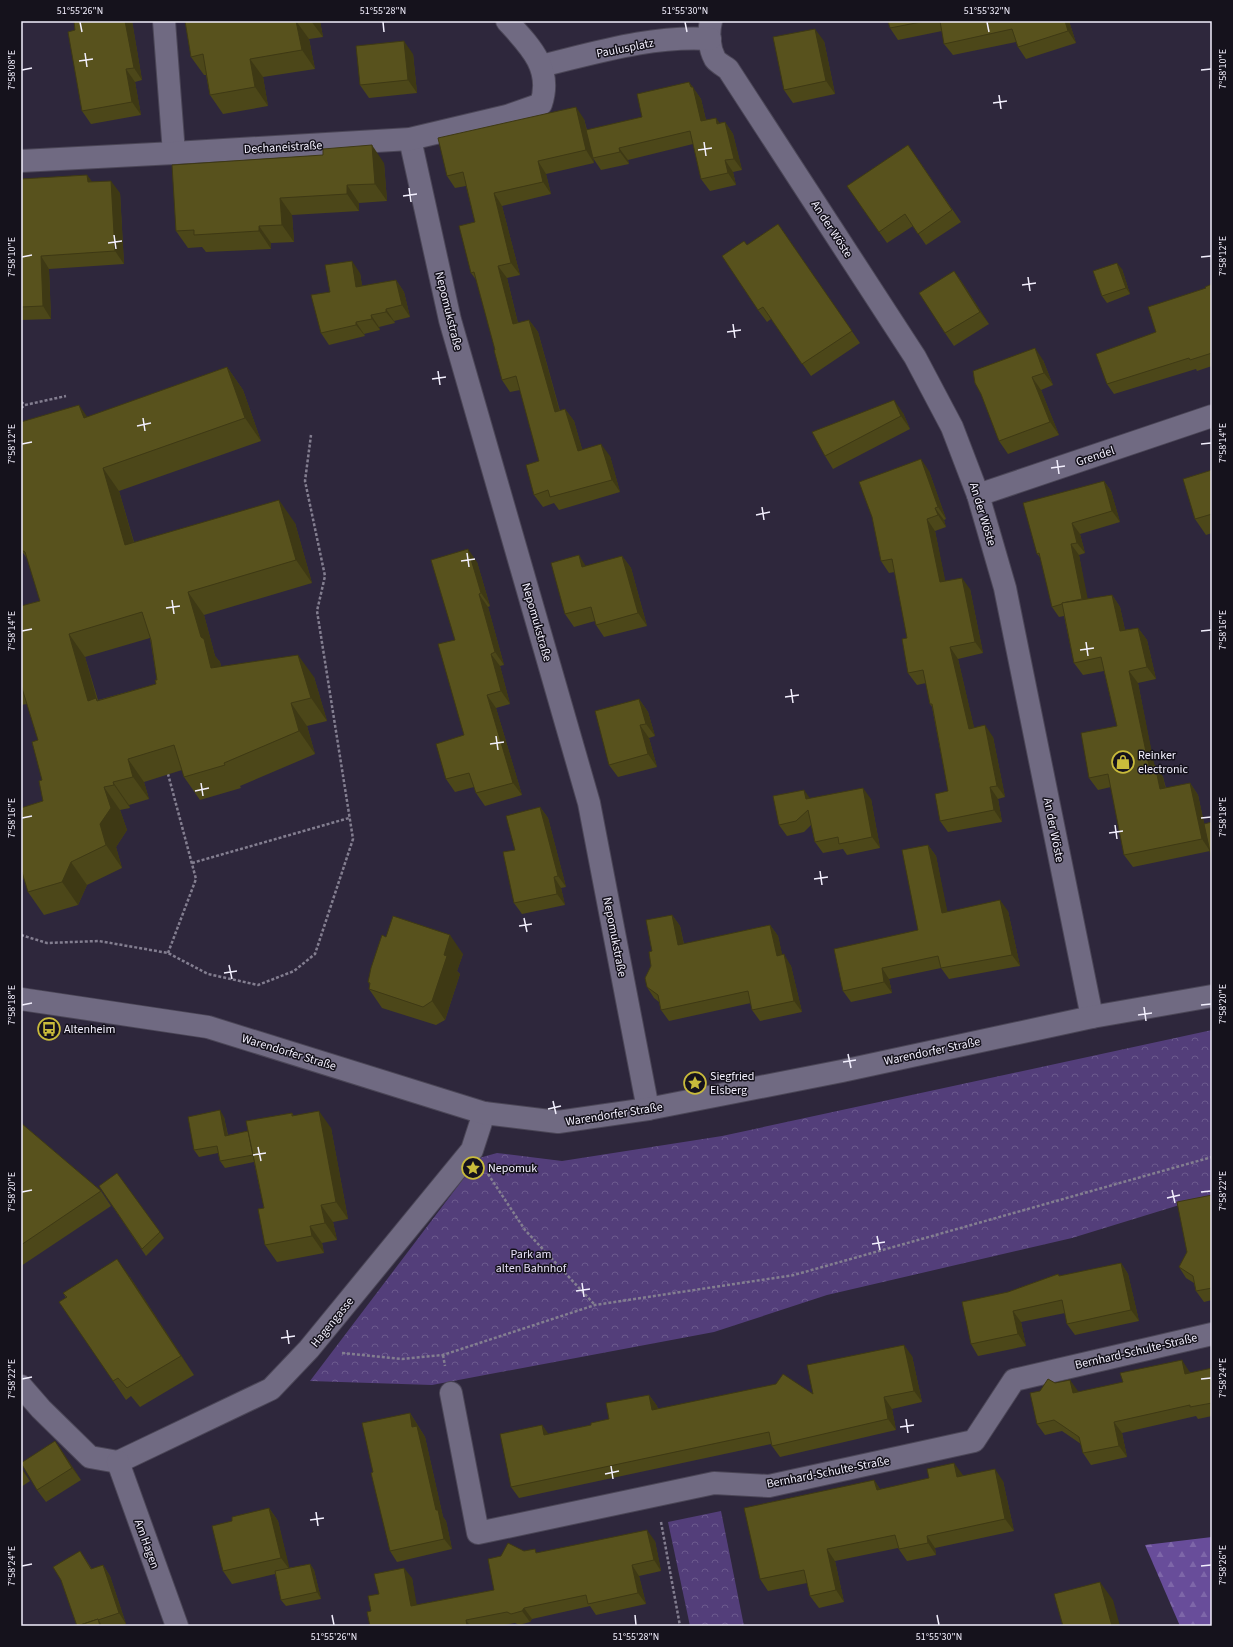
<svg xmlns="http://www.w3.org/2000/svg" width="1233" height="1647" viewBox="0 0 1233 1647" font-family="'Source Sans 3',sans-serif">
	<defs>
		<pattern id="forest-firs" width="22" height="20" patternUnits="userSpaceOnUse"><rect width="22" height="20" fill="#684d9a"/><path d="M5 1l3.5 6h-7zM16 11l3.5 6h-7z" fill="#7e67a9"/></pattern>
		<pattern id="park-crowns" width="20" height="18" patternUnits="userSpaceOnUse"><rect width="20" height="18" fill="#533e7a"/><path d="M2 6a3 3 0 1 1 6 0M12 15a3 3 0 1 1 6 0" fill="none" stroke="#6c5a8e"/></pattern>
	</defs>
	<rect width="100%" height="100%" fill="#2e273c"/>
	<polygon fill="url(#forest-firs)" points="1212,1537 1212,1626 1180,1626 1145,1545"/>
	<g fill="url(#park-crowns)">
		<polygon points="1212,1030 1212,1195 1072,1238 827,1295 714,1332 432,1385 310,1381 479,1158 497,1153 562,1161 722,1136"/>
		<polygon points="721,1511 744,1626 690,1626 668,1522"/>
	</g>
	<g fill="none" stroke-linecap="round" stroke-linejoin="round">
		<g stroke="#4b4657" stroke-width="24">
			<g id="street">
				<polyline points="164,21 174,153"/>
				<path d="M711 21C708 33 709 48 715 59 718 63 724 66 728 69L915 357 952 427 978 495 1005 588 1092 1017"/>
				<path d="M541 66C595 53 653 35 710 39"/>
				<polyline points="410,139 450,320 589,803 648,1109"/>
				<path d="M21 161 174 153 410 139 507 116 541 104C553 68 529 45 507 21"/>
				<polyline points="978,495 1212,416"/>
				<polyline points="21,1386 41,1409 90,1457 118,1462"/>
				<polyline points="451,1393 478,1533 714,1483 769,1486 974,1441 1014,1380 1212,1334"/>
				<polyline points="118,1462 271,1389 309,1349 472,1150 484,1113"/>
				<polyline points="118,1462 177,1626"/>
			</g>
		</g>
		<g stroke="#4b4657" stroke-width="24">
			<polyline id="secondary" points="21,999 208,1027 484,1113 558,1122 648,1109 842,1071 1092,1017 1212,996"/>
		</g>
		<g stroke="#837e90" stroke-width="2.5" stroke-dasharray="3 2" stroke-linecap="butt">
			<polyline points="21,402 25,405"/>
			<polyline points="21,408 25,405 66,396"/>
			<polyline points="192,863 349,818"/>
			<polyline points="21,935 47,943 99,941 168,953 208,974 258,985 294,971 315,954 353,839 317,611 325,576 305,481 311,435"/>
			<polyline points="168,953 196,879 168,774"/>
			<polyline points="488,1174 525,1230 595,1305"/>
			<polyline points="342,1353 402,1359 443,1355 595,1305 794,1275 1212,1157"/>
			<polyline points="443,1355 445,1366"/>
			<polyline points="661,1522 680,1626"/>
		</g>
		<use href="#street" stroke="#706a82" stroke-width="22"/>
		<use href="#secondary" stroke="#706a82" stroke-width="22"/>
	</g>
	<g fill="#4c4719" fill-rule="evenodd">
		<polygon points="74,21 132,21 142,80 135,82 141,115 91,124 82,111 75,30"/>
		<polygon points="185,21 320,21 323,37 309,39 315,69 263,77 268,106 223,114 210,95 206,75 204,75 191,57"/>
		<polygon points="888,21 1069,21 1076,43 1026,59 1018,47 1016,42 953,55 944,44 942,31 898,40 890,28"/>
		<polygon points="824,41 835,94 793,103 784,90"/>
		<polygon points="413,54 417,93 369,98 360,85"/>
		<polygon points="689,82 701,99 706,120 719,123 725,122 733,134 742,170 733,172 736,185 710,191 701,179 693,144 628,160 629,164 601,170 593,158 594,163 546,174 551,194 502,206 520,275 507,278 518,323 529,320 538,332 560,411 565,409 574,421 582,449 610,456 620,492 559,510 554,503 543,507 534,495 539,461 520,390 510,392 502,380 495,350 477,281 471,273 475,222 466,186 455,188 447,176 584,119 587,130 642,117"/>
		<polygon points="908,145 961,222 926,245 913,226 887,243 847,186"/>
		<polygon points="384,163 387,201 359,203 359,211 292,215 294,242 271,243 271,249 206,252 202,247 188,248 176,231"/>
		<polygon points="87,175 92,182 120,193 124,264 49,269 51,319 21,320 21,179"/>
		<polygon points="778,224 860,343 811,376 771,319 767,322 758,310 747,245"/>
		<polygon points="1122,269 1130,294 1107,303 1102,296"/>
		<polygon points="954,271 963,284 989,324 954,346 945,333"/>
		<polygon points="360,273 362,286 396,280 404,292 410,317 394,321 395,323 379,327 380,330 364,334 365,336 329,345 321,333 330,292"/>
		<polygon points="1212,284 1212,366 1197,371 1196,369 1114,394 1107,384 1156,332 1206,288"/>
		<polygon points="1043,360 1053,385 1041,390 1059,435 1008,454 999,441 981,394"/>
		<path d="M227 367 243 390 261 441 119 491 134 542 295 523 312 583 204 615 215 656 220 662 221 667 314 677 327 721 307 726 315 754 240 786 241 788 200 800 184 777 182 770 144 782 149 799 129 805 130 808 120 810 127 830 116 847 122 868 87 885 78 905 44 915 28 892 25 881 21 875V808L43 801 42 780 38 740 27 704 21 705V606L40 601 28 560 21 550 88 417ZM150 638 157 680 156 684 98 700 85 657Z"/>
		<polygon points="903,413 910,429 833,469 825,456"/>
		<polygon points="1212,470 1212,533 1206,535 1195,519"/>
		<polygon points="929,471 946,519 944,520 946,527 935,531 945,581 970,589 983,653 958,659 974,728 993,737 1005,797 998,799 1002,822 948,832 940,821 948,791 932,707 930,704 926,683 917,685 908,673 907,638 895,572 889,573 881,561"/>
		<polygon points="1104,481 1111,491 1120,522 1080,534 1085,553 1079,555 1087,599 1112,595 1120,607 1125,630 1138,628 1147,640 1156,679 1138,683 1154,765 1163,777 1166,788 1190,783 1198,795 1210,851 1133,867 1124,855 1111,787 1098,790 1089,778 1117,726 1104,671 1083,675 1074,663 1064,616 1059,617 1052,607 1041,558 1037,554"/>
		<polygon points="622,556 631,568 647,626 604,637 596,625 595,621 574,627 565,614 586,566"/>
		<polygon points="477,562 490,606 488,607 504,665 500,666 510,704 496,708 522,795 485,806 476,793 474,787 455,792 446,779 464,735 455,640"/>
		<polygon points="639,699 648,712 655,736 649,738 657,767 618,777 609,765"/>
		<polygon points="810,799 871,799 880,848 847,855 843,849 823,853 815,842 811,825 804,832 787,836 779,825"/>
		<polygon points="540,807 548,818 566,887 561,888 565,905 522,914 514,903 515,850"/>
		<polygon points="928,845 936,856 947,912 1008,911 1020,966 949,979 941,968 889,979 892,993 851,1002 843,991 918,930"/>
		<polygon points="672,915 680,926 684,944 770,925 778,936 782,955 791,966 802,1012 760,1021 752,1010 751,1003 669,1021 661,1010 659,1002 654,998 647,987 651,966 652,951"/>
		<polygon points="386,937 463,954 457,971 460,974 445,1020 436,1025 382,1008 369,989 370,985 368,982"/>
		<polygon points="292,1113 294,1116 331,1128 348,1219 333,1222 337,1240 322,1243 324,1253 277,1262 265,1245 264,1208 254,1162 225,1168 220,1161 218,1153 199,1157 194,1150 224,1117 228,1135 248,1131"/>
		<polygon points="21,1123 101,1191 111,1206 21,1266"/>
		<polygon points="99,1186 160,1232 164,1238 146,1256"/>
		<polygon points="1212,1195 1212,1300 1204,1302 1196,1291 1194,1283 1186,1278 1179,1267 1187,1252"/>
		<polygon points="1121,1263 1128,1274 1139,1321 1075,1335 1067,1324 1065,1313 1021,1322 1026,1346 978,1356 971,1344 1008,1292 1058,1274 1060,1276"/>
		<polygon points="130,1277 194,1375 140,1407 131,1396 126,1400 113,1381 66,1298 63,1293"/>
		<polygon points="912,1356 922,1402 892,1409 896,1430 780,1457 772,1446 771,1444 519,1498 511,1487 542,1425 548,1434 591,1425 609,1419 649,1395 657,1406 658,1409 813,1394"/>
		<polygon points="1212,1369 1212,1416 1198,1419 1196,1416 1122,1433 1127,1457 1091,1465 1083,1453 1081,1444 1062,1431 1045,1435 1037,1424 1040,1391 1055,1383 1078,1392 1189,1371 1190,1373"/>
		<polygon points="410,1413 425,1437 443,1517 446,1521 452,1549 397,1562 390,1551 373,1472"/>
		<polygon points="55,1441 81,1480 46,1502 37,1490"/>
		<polygon points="21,1467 30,1481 21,1487"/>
		<polygon points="963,1475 963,1476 1003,1481 1014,1531 935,1548 936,1555 907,1561 898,1548 835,1561 844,1602 819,1608 810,1596 807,1583 768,1591 760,1579 874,1480 880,1489"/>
		<polygon points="269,1508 278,1521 289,1568 310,1564 314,1570 321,1599 286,1606 281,1600 275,1574 232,1584 223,1571 232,1521"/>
		<polygon points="655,1541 661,1571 639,1576 646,1604 596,1615 590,1606 532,1619 530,1622 519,1625 515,1623 499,1626 370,1626 371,1611 379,1594 412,1578 416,1605 494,1590 524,1551 538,1553"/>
		<polygon points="80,1551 92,1569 103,1565 110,1576 126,1624 120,1626 77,1626"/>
	</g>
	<g fill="#3e3914">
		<polygon points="125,21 132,21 142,80 134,68"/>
		<polygon points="296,21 309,39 315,69 302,50"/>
		<polygon points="311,21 320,21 323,37"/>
		<polygon points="1065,21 1069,21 1076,43 1068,31"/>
		<polygon points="815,29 824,41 835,94 826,81"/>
		<polygon points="404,41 413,54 417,93 408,80"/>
		<polygon points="250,59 263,77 268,106 255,87"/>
		<polygon points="126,69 135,82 141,115 132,102"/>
		<polygon points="689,82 701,99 709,133 701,121"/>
		<polygon points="576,107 584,119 594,163 586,150"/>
		<polygon points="716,118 724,129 717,124"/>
		<polygon points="725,122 733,134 742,170 734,159"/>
		<polygon points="372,145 384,163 387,201 375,184"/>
		<polygon points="619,148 628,160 629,164 620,152"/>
		<polygon points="725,160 733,172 736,185 728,173"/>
		<polygon points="538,161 546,174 551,194 543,182"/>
		<polygon points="87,175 96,187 88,182"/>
		<polygon points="111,181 120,193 124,264 115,251"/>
		<polygon points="347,185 359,203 359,211 347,194"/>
		<polygon points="494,193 502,206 520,275 511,263"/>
		<polygon points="280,198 292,215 294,242 282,225"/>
		<polygon points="259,226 271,243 271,249 259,231"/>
		<polygon points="41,256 49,269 51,319 43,306"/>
		<polygon points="352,261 360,273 364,299 356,287"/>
		<polygon points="1117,263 1122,269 1130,294 1126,288"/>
		<polygon points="498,266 507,278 521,336 513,324"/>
		<polygon points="954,271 963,284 989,324 980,312"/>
		<polygon points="396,280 404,292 410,317 402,305"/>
		<polygon points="386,309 394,321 395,323 386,312"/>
		<polygon points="371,315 379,327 380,330 372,319"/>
		<polygon points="529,320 538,332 563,424 555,412"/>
		<polygon points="356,322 364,334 365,336 356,325"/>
		<polygon points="1035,348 1043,360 1053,385 1044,373"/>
		<polygon points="227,367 243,390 261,441 245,418"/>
		<polygon points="1032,377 1041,390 1059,435 1050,422"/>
		<polygon points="894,400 903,413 910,429 901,416"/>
		<polygon points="79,405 95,428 84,418"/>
		<polygon points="565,409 574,421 586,463 578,451"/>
		<polygon points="601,444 610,456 620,492 612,480"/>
		<polygon points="921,459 929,471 946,519 938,507"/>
		<polygon points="103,468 119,491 141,568 125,545"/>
		<polygon points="1104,481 1111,491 1120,522 1112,511"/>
		<polygon points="279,500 295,523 312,583 296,560"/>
		<polygon points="935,508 944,520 946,527 938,515"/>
		<polygon points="927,519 935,531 948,594 940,582"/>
		<polygon points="1072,523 1080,534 1085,553 1077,543"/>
		<polygon points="1071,544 1079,555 1090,610 1082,599"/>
		<polygon points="468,549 477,562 490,606 481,593"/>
		<polygon points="579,555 587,568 582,567"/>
		<polygon points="622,556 631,568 647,626 638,613"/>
		<polygon points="962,578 970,589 983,653 975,642"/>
		<polygon points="188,592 204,615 215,656 220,662 227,691 211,668 201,637"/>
		<polygon points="479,594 488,607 504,665 495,652"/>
		<polygon points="1112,595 1120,607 1128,644 1120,631"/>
		<polygon points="1138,628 1147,640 1156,679 1147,667"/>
		<polygon points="69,634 85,657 97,700 112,721 88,701"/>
		<polygon points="950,647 958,659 977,740 969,729"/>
		<polygon points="491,654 500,666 510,704 501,691"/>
		<polygon points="298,655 314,677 327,721 311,698"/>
		<polygon points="1129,671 1138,683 1157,778 1149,766"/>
		<polygon points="487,695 496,708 522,795 513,783"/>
		<polygon points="639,699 648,712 655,736 646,724"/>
		<polygon points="291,703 307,726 315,754 299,731"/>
		<polygon points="640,725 649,738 657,767 648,754"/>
		<polygon points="985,725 993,737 1005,797 997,786"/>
		<polygon points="128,759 144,782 149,799 133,777"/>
		<polygon points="1155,765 1163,777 1168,801 1160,789"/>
		<polygon points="113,782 129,805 130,808 114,785"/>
		<polygon points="1190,783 1198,795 1210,851 1202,839"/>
		<polygon points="104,787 120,810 127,830 116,847 122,868 106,845 100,824"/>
		<polygon points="990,787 998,799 1002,822 994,810"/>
		<polygon points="863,788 871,799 880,848 872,837"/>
		<polygon points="804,790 812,801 806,802"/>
		<polygon points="540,807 548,818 566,887 558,876"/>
		<polygon points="928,845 936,856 950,924 942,913"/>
		<polygon points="71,862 87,885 78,905 62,882"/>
		<polygon points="554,877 561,888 565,905 557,894"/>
		<polygon points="1000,900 1008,911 1020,966 1012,955"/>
		<polygon points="672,915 680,926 686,956 678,945"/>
		<polygon points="770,925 778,936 785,967 777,956"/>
		<polygon points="450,935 463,954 457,971 460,974 445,1020 432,1001 444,955"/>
		<polygon points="784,954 791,966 802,1012 794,1001"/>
		<polygon points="882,968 889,979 892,993 884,982"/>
		<polygon points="220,1110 224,1117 229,1142 225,1136"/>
		<polygon points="319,1111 331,1128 348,1219 336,1202"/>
		<polygon points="321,1205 333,1222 337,1240 325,1223"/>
		<polygon points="310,1226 322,1243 324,1253 312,1236"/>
		<polygon points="117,1259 130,1277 194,1375 181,1356"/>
		<polygon points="1121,1263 1128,1274 1139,1321 1131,1310"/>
		<polygon points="1013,1311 1021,1322 1026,1346 1018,1334"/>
		<polygon points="904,1345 912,1356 922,1402 914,1391"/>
		<polygon points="1182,1360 1189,1371 1193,1385 1185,1374"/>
		<polygon points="1070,1380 1078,1391 1081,1404 1073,1393"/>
		<polygon points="649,1395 657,1406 660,1421 652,1410"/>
		<polygon points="884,1397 892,1409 896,1430 888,1419"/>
		<polygon points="410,1413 425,1437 443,1517 446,1521 452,1549 444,1539 412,1427"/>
		<polygon points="1114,1422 1122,1433 1127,1457 1119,1446"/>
		<polygon points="542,1425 550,1436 544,1435"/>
		<polygon points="55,1441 64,1454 81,1480 72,1468"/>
		<polygon points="954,1463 963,1475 965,1489 957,1477"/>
		<polygon points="21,1467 30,1481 21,1469"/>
		<polygon points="995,1469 1003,1481 1014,1531 1005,1519"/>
		<polygon points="874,1480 882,1492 877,1490"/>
		<polygon points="269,1508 278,1521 290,1570 281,1558"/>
		<polygon points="647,1530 655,1541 661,1571 654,1560"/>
		<polygon points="927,1536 935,1548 936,1555 928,1543"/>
		<polygon points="827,1549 835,1561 844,1602 836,1590"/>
		<polygon points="310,1564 314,1570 321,1599 317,1592"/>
		<polygon points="103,1565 110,1576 126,1624 119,1613"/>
		<polygon points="632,1565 639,1576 646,1604 638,1593"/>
		<polygon points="404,1568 412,1578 419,1617 411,1606"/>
		<polygon points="1100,1582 1113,1600 1120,1626 1112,1626"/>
		<polygon points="524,1608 532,1619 530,1622 522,1611"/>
		<polygon points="98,1619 102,1626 100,1626"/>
		<polygon points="466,1620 470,1626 467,1626"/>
	</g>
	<g fill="#58521d" stroke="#3e3914" fill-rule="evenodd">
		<polygon points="74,21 125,21 134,68 126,69 132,102 82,111 68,32 75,30"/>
		<polygon points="185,21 296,21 302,50 250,59 255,87 210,95 203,54 191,57"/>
		<polygon points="888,21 926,21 890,28"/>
		<polygon points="940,21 1065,21 1068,31 1018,47 1012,29 944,44"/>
		<polygon points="815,29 826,81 784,90 773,37"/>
		<polygon points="404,41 408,80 360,85 356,46"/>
		<polygon points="689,82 691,87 693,87 701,121 716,118 717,124 725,122 734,159 725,160 728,173 701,179 690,131 619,148 620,152 593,158 586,130 642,117 637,94"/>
		<polygon points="576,107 586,150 538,161 543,182 494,193 511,263 498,266 513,324 529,320 555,412 565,409 578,451 601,444 612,480 550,497 548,490 534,495 526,465 539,461 516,376 502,380 494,350 495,350 474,272 471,273 459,226 475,222 463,172 447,176 438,138"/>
		<polygon points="372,145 375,184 347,185 347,194 280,198 282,225 259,226 259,231 194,235 194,230 176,231 172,165 323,155 323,149"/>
		<polygon points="908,145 952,210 918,234 905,214 879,232 847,186"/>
		<polygon points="87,175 88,182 111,181 115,251 41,256 43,306 21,307 21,179"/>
		<polygon points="778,224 852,331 802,364 763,307 758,310 722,256 744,241 747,245"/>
		<polygon points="352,261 356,287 396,280 402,305 386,309 386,312 371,315 372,319 356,322 356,325 321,333 311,295 330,292 325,265"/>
		<polygon points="1117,263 1126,288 1102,296 1093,271"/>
		<polygon points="954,271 980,312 945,333 919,293"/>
		<polygon points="1212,284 1212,353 1190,360 1189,358 1107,384 1096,354 1156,332 1148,307 1206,288 1205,287"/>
		<polygon points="1035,348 1044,373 1032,377 1050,422 999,441 981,394 975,383 973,371"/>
		<path d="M227 367 245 418 103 468 125 545 279 500 296 560 188 592 201 637 204 639 211 668 298 655 311 698 291 703 299 731 224 763 225 765 184 777 174 745 128 759 133 777 113 782 114 785 104 787 111 808 100 824 106 845 71 862 62 882 28 892 22 872H21V808L43 801 39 781 42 780 32 742 38 740 21 685V606L40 601 25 552 21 550V422L79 405 84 418ZM142 612 151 640 157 680H155L156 684 97 701 96 698 88 701 69 634Z"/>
		<polygon points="894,400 901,416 825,456 812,432"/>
		<polygon points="921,459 938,507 935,508 938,515 927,519 940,582 962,578 975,642 950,647 969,729 985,725 997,786 990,787 994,810 940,821 935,794 948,791 932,704 930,704 923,670 908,673 902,639 907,638 892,559 881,561 872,517 859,482"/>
		<polygon points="1212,470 1212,514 1195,519 1183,479"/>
		<polygon points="1104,481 1112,511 1072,523 1077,543 1071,544 1082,599 1062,603 1062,604 1052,607 1039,553 1037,554 1023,503"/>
		<polygon points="468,549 481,593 479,594 495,652 491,654 501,691 487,695 513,783 476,793 469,773 446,779 436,744 464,735 438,644 455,640 431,560"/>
		<polygon points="579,555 582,567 622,556 638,613 596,625 591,607 565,614 551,563"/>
		<polygon points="1112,595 1120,631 1138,628 1147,667 1129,671 1149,766 1155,765 1160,789 1190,783 1202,839 1124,855 1108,774 1089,778 1081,733 1117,726 1101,657 1074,663 1062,603"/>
		<polygon points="639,699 646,724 640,725 648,754 609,765 595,711"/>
		<polygon points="863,788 872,837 839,844 838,837 815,842 808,810 796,821 779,825 773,796 804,790 806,799"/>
		<polygon points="540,807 558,876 554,877 557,894 514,903 503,852 515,850 506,816"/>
		<polygon points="1212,822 1212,861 1204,824"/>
		<polygon points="928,845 942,913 1000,900 1012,955 941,968 938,956 882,968 884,982 843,991 834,949 918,930 902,850"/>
		<polygon points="672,915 678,945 770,925 777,956 784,954 794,1001 752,1010 748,991 661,1010 658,995 647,987 645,978 651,966 649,952 652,951 646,920"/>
		<polygon points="393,916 450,935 444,955 447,956 432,1001 423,1007 369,989 370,983 368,982 371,968 382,935 386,937"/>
		<polygon points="220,1110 225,1136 248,1131 253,1155 220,1161 217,1146 194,1150 188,1117"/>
		<polygon points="319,1111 336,1202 321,1205 325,1223 310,1226 312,1236 265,1245 258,1209 264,1208 246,1121 292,1113 292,1116"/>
		<polygon points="21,1123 101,1191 21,1245"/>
		<polygon points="117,1173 160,1232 142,1249 99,1186"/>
		<polygon points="1212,1195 1212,1288 1196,1291 1193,1276 1179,1267 1187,1252 1177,1202"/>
		<polygon points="117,1259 181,1356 127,1388 118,1378 113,1381 59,1302 67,1297 63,1293"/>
		<polygon points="1121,1263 1131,1310 1067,1324 1062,1300 1013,1311 1018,1334 971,1344 962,1302 1008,1292 1058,1274 1059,1276"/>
		<polygon points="904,1345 914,1391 884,1397 888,1419 772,1446 769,1432 511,1487 500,1434 542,1425 544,1435 591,1425 591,1423 609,1419 606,1403 649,1395 652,1410 776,1384 783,1374 813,1394 807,1365"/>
		<polygon points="1182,1360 1185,1374 1212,1368 1212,1403 1190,1407 1190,1405 1114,1422 1119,1446 1083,1453 1079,1437 1063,1426 1054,1420 1037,1424 1030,1393 1040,1391 1048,1379 1055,1383 1070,1380 1073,1393 1123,1382 1120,1373"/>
		<polygon points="410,1413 412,1427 417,1426 436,1510 438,1510 444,1539 390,1551 371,1473 373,1472 362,1423"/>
		<polygon points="55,1441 72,1468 37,1490 21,1463"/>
		<polygon points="954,1463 957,1477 995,1469 1005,1519 927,1536 928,1543 899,1549 895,1535 827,1549 836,1590 810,1596 804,1570 760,1579 744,1508 874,1480 877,1490 929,1478 927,1469"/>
		<polygon points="269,1508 281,1558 223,1571 212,1526 232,1521 232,1517"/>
		<polygon points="647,1530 654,1560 632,1565 638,1593 588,1604 586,1595 524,1608 522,1611 511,1614 507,1612 466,1620 467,1626 370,1626 367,1612 371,1611 368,1596 379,1594 374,1574 404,1568 411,1606 494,1590 488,1559 501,1556 508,1543 524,1551 535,1549 536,1553"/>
		<polygon points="80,1551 91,1569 103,1565 119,1613 98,1620 98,1619 77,1626 61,1580 53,1567"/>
		<polygon points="310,1564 317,1592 281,1600 275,1571"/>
		<polygon points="1100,1582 1112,1626 1063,1626 1054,1594"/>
		<polygon points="98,1619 100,1626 78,1626"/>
	</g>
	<path fill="none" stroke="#f2effd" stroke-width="1.5" d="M80 22 82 32M383 22 384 32M685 22 687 32M987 22 989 32M85 53 87 67M79 61 93 59M22 70 32 68M1201 70 1211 69M999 95 1001 109M993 103 1007 101M704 142 706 156M698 150 712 148M409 188 411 202M403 196 417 194M114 235 116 249M108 243 122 241M22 257 32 255M1201 257 1211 256M1028 277 1030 291M1022 285 1036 283M733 324 735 338M727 332 741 330M438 371 440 385M432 379 446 377M143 418 145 431M137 426 151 423M22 444 32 442M1201 444 1211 443M1057 460 1059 474M1051 468 1065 466M762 507 764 520M756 515 770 512M467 553 469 567M461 561 475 559M172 600 174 614M166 608 180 606M22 631 32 629M1201 631 1211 630M1086 642 1088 656M1080 650 1094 648M791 689 793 703M785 697 799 695M496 736 498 750M490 744 504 742M201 783 203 796M195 791 209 788M22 818 32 816M1201 818 1211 817M1115 825 1117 839M1109 833 1123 831M820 871 822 885M814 879 828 877M524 918 527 932M519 926 532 924M229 965 232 979M224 973 237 971M22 1005 32 1003M1201 1005 1211 1004M1144 1007 1146 1021M1138 1015 1152 1013M848 1054 851 1068M843 1062 856 1060M553 1101 556 1114M548 1109 561 1106M258 1147 261 1161M253 1155 266 1153M1172 1190 1175 1203M22 1192 32 1190M1201 1192 1211 1191M1167 1198 1180 1195M877 1236 880 1250M872 1244 885 1242M582 1283 584 1297M576 1291 590 1289M287 1330 289 1344M281 1338 295 1336M22 1379 32 1377M1201 1379 1211 1378M906 1419 908 1433M900 1427 914 1425M611 1466 613 1479M605 1474 619 1471M316 1512 318 1526M310 1520 324 1518M22 1566 32 1564M1201 1566 1211 1565M332 1615 334 1625M635 1615 636 1625M937 1615 939 1625"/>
	<defs>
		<g id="shop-ring" transform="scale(1.15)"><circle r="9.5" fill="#15121c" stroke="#c9bb3b" stroke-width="1.5"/><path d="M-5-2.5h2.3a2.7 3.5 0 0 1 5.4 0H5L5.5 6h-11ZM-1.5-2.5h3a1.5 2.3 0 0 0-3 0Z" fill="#c9bb3b"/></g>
		<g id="bus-ring" transform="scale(1.15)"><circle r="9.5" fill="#15121c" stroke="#c9bb3b" stroke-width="1.5"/><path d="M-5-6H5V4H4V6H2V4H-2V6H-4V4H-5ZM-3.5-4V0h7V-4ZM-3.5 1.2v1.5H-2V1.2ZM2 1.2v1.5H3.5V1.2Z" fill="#c9bb3b"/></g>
		<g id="sight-ring" transform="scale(1.15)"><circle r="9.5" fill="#15121c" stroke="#c9bb3b" stroke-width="1.5"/><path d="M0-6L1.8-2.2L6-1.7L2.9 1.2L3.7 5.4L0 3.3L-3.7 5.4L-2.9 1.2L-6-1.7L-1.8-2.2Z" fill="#c9bb3b"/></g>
	</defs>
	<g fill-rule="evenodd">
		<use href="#shop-ring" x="1123" y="762"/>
		<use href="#bus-ring" x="49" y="1029"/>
		<use href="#sight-ring" x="695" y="1083"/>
		<use href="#sight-ring" x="473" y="1168"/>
	</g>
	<g text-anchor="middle" stroke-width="3" stroke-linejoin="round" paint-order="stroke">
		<g font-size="12" fill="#f2effd" stroke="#15121c">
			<text transform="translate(625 48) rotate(-11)" y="4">Paulusplatz</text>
			<text transform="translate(283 147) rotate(-3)" y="4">Dechaneistraße</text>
			<text transform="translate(832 229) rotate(57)" y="4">An der Wöste</text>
			<text transform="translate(449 311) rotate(76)" y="4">Nepomukstraße</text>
			<text transform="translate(1095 456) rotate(-18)" y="4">Grendel</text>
			<text transform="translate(983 514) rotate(73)" y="4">An der Wöste</text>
			<text transform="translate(537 622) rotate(74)" y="4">Nepomukstraße</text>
			<text transform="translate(1054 830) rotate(79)" y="4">An der Wöste</text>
			<text transform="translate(615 937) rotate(79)" y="4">Nepomukstraße</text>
			<text transform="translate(932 1051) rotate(-12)" y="4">Warendorfer Straße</text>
			<text transform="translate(289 1052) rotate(17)" y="4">Warendorfer Straße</text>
			<text transform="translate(614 1114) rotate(-9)" y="4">Warendorfer Straße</text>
			<text transform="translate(332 1322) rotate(-51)" y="4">Hagengasse</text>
			<text transform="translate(1136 1351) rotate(-13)" y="4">Bernhard-Schulte-Straße</text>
			<text transform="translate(828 1472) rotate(-11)" y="4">Bernhard-Schulte-Straße</text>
			<text transform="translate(147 1544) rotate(70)" y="4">Am Hagen</text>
		</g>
		<g font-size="12" fill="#f2effd" stroke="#15121c" text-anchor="start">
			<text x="1138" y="759">Reinker<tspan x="1138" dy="14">electronic</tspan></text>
			<text x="64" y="1033">Altenheim</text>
			<text x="710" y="1080">Siegfried<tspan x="710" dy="14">Elsberg</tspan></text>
			<text x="488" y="1172">Nepomuk</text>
		</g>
		<g font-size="12" fill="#e6e0f6" stroke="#15121c">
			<text x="531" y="1258">Park am<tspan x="531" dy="14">alten Bahnhof</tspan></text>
		</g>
	</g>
	<rect width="1233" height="1647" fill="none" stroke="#15121c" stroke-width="44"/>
	<rect x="22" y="22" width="1189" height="1603" fill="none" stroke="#f2effd" stroke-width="1.5"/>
	<g font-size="10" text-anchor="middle" fill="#f2effd">
		<text x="80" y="14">51°55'26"N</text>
		<text x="383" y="14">51°55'28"N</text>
		<text x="685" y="14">51°55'30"N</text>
		<text x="987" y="14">51°55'32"N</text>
		<text transform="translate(1222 69) rotate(-90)" y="4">7°58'10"E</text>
		<text transform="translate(11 70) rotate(-90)" y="4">7°58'08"E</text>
		<text transform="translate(1222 256) rotate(-90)" y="4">7°58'12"E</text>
		<text transform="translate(11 257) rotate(-90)" y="4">7°58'10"E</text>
		<text transform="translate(1222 443) rotate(-90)" y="4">7°58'14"E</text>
		<text transform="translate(11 444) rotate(-90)" y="4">7°58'12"E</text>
		<text transform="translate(1222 630) rotate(-90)" y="4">7°58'16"E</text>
		<text transform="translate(11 631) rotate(-90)" y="4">7°58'14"E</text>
		<text transform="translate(1222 817) rotate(-90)" y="4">7°58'18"E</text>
		<text transform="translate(11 818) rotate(-90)" y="4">7°58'16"E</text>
		<text transform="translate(1222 1004) rotate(-90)" y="4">7°58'20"E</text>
		<text transform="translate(11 1005) rotate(-90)" y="4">7°58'18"E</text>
		<text transform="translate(1222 1191) rotate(-90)" y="4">7°58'22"E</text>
		<text transform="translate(11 1192) rotate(-90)" y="4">7°58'20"E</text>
		<text transform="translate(1222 1378) rotate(-90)" y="4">7°58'24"E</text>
		<text transform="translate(11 1379) rotate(-90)" y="4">7°58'22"E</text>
		<text transform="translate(1222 1565) rotate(-90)" y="4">7°58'26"E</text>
		<text transform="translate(11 1566) rotate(-90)" y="4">7°58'24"E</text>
		<text x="334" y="1640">51°55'26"N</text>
		<text x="636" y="1640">51°55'28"N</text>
		<text x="939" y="1640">51°55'30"N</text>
	</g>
</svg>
